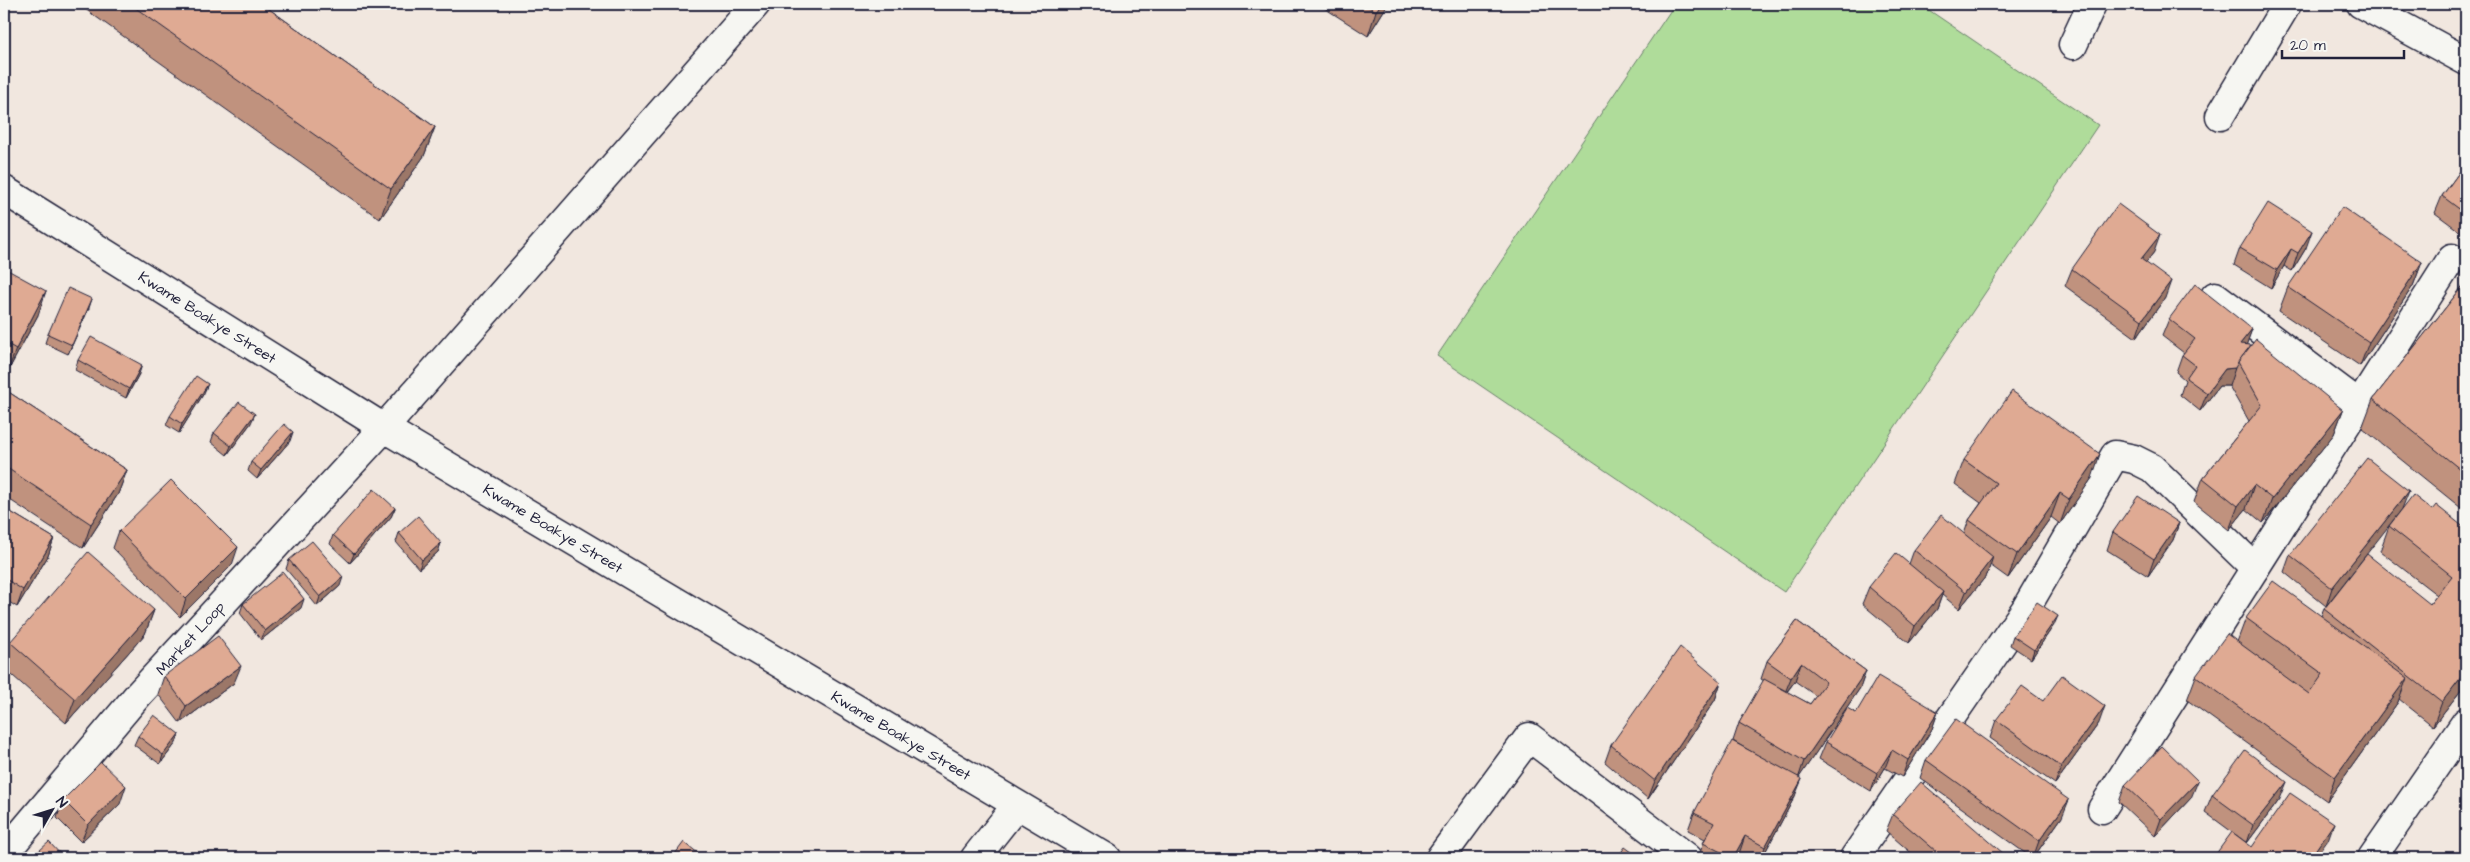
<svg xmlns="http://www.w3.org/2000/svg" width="2470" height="862" viewBox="0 0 2470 862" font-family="'Architects Daughter',sans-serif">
	<rect width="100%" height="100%" fill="#f1e7df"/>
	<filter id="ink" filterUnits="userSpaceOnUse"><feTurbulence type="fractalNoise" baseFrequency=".02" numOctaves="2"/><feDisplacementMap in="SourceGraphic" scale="10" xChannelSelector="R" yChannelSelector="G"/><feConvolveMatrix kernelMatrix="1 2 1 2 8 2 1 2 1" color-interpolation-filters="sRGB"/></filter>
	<g filter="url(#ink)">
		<polygon fill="#afdc9a" stroke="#687f6a" points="1675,4 1920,4 2098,125 1784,592 1437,356"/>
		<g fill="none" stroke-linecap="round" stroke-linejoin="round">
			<g stroke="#22223b" stroke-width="31">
				<g id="street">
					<polyline points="2361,4 2466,61"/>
					<polyline points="2073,45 2092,4"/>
					<polyline points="2220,116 2287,4"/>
					<path id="s1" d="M4 190 384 428 1107 858"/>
					<polyline points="2215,296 2359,404"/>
					<polyline points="2102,809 2452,258"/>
					<path id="s2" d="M4 854 138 695 384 428 756 4"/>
					<polyline points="975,858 1016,806"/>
					<polyline points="1440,858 1529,737 1688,858"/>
					<polyline points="1854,858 2025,610 2115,455 2134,459 2152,468 2255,568"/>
				</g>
			</g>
			<g stroke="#22223b" stroke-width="31">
				<polyline id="secondary" points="2372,858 2466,722"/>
			</g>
			<use href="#street" stroke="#f6f6f2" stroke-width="28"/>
			<use href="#secondary" stroke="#f6f6f2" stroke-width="28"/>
		</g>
		<g fill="#c0927e" stroke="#22223b" fill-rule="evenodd">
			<polygon points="78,4 262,4 435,127 424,156 380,219"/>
			<polygon points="1318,4 1388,4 1368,36"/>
			<polygon points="2466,163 2466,236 2435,213 2442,196"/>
			<polygon points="2240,248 2306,248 2292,271 2284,266 2271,288 2234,265"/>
			<polygon points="2154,252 2146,262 2165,298 2136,338 2065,286 2072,269"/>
			<polygon points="2422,262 2413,286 2360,366 2279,311 2288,287"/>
			<polygon points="4,268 38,315 7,373 4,371"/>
			<polygon points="2466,282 2466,512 2362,428 2373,399"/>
			<polygon points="89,308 68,354 45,343 48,334"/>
			<polygon points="2169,319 2252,329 2246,345 2343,410 2334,434 2263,523 2246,509 2229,530 2194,502 2203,478 2249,421 2229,386 2219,386 2200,411 2180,395 2185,380 2176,372 2182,355 2184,353 2162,336"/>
			<polygon points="78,360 139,374 126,398 75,370"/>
			<polygon points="4,389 127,470 118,494 83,548 4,496"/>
			<polygon points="204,393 179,433 166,425 170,416"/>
			<polygon points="251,423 227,455 211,442 214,433"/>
			<polygon points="290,441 257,479 248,471 251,462"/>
			<polygon points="1964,460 2092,478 2060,524 2051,517 2008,578 1990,565 1987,575 1959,609 1942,595 1937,609 1909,643 1862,604 1869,587 1909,564 1914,550 1964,534 1969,520 1981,503 1955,484"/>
			<polygon points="2409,491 2326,606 2284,572 2290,555"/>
			<polygon points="4,508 54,538 48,556 17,607 4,599"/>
			<polygon points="395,508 391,517 350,563 330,544 333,535"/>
			<polygon points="2432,510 2466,529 2466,684 2433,726 2399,699 2398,702 2327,801 2187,700 2196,676 2237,642 2246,618 2321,616 2324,609 2430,604 2437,595 2380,551 2389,526"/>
			<polygon points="2179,523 2173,540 2148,576 2107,550 2113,532"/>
			<polygon points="119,531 232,565 180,617 113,548"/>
			<polygon points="399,533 441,543 438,552 419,569 396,542"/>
			<polygon points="289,560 340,586 317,606 286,569"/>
			<polygon points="243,604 301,608 261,640 240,613"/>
			<polygon points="154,610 145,634 66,723 4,668 4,660 10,642"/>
			<path d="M1797 621 1866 671 1860 688 1799 777 1795 796 1762 858H1748L1739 854 1737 858H1698L1705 839 1688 830 1694 813 1757 755 1733 741 1739 723 1764 681 1761 679 1767 661ZM1795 681 1816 696 1810 704 1787 692Z"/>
			<polygon points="2054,625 2031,659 2010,645 2013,636"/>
			<polygon points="164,676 234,683 180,723 158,694"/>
			<polygon points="1721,682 1715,700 1648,799 1605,762 1611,745"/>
			<polygon points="2043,701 2099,723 2055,784 1990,738 1996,720"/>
			<polygon points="1938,712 1932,729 1902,777 1885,768 1871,791 1819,759 1826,742 1856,713"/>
			<polygon points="179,734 176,743 160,764 134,745 138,736"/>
			<polygon points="1926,760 2062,817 2033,858 2032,858 1920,778"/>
			<polygon points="2125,785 2191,798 2155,836 2119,802"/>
			<polygon points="2212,795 2280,799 2247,843 2205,812"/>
			<polygon points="63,800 120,804 81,842 57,818"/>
			<polygon points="1893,814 2002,858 1917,858 1886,831"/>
		</g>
		<g fill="#9c7767" stroke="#22223b">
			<polygon points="1381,4 1388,4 1368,36 1376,11"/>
			<polygon points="435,127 424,156 380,219 391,189"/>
			<polygon points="2312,231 2306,248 2292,271 2298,253"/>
			<polygon points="2160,235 2154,252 2135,277 2141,259"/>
			<polygon points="2291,249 2284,266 2271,288 2277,270"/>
			<polygon points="2422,262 2413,286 2360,366 2369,342"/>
			<polygon points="2171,281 2165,298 2136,338 2142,320"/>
			<polygon points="46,291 38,315 7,373 16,349"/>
			<polygon points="92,299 89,308 68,354 72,345"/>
			<polygon points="2252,329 2246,346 2240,344"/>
			<polygon points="142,365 139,374 126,398 129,389"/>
			<polygon points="2235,368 2229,386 2219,386 2200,411 2207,393 2225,369"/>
			<polygon points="208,384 204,393 179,433 182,424"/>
			<polygon points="2343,410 2334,434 2263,523 2272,499"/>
			<polygon points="255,414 251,423 227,455 231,446"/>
			<polygon points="293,432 290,441 257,479 261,470"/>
			<polygon points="2100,454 2092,478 2060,524 2069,499"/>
			<polygon points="127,470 118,494 83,548 91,524"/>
			<polygon points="2254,485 2246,509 2229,530 2238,506"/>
			<polygon points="2409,491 2402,509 2326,606 2332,588"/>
			<polygon points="2060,493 2051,517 2008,578 2017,554"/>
			<polygon points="395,508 391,517 350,563 354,554"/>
			<polygon points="2179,523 2173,540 2148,576 2154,559"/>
			<polygon points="54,538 48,556 17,607 23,590"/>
			<polygon points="441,543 438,552 419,569 422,560"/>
			<polygon points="238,547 232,565 180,617 186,599"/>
			<polygon points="1993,557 1987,575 1959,609 1966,592"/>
			<polygon points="343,577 340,586 317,606 320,597"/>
			<polygon points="1943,592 1937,609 1909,643 1915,626"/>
			<polygon points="304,599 301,608 261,640 265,631"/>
			<polygon points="154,610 145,634 66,723 75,699"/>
			<polygon points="2058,616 2054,625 2031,659 2034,650"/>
			<polygon points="1801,663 1795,681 1784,695 1791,678"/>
			<polygon points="241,666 234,683 180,723 186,706"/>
			<polygon points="1866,671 1860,688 1798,779 1804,761"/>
			<polygon points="2466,671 2466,684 2433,726 2442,702"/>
			<polygon points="2407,678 2398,702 2327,801 2335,777"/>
			<polygon points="1721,682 1715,700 1648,799 1655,781"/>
			<polygon points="2105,706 2099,723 2055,784 2061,767"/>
			<polygon points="1938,712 1932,729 1902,777 1908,760"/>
			<polygon points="179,734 176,743 160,764 163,755"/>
			<polygon points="1892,750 1885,768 1871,791 1877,773"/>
			<polygon points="1802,779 1795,796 1762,858 1761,858 1765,847"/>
			<polygon points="2198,781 2191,798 2155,836 2161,819"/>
			<polygon points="2287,782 2280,799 2247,843 2253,825"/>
			<polygon points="126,786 120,804 81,842 88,825"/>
			<polygon points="2069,800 2062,817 2033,858 2039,841"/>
			<polygon points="2334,823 2328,840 2315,858 2310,858"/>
			<polygon points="1745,836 1739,854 1737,858 1733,858"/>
		</g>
		<g fill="#dfaa93" stroke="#22223b">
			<polygon points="130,4 262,4 435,127 391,189"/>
			<polygon points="1364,4 1381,4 1376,11"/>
			<polygon points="2466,163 2466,214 2442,196"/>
			<polygon points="2268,203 2312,231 2298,253 2291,249 2277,270 2240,248"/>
			<polygon points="2118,204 2160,235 2141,259 2171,281 2142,320 2072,269"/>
			<polygon points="2342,207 2422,262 2369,342 2288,287"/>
			<polygon points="4,268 46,291 16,349 4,342"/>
			<polygon points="2466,282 2466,474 2373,399"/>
			<polygon points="2195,284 2252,329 2240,344 2251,345 2238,362 2235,368 2225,369 2207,393 2186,378 2195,365 2182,355 2195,339 2169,319"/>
			<polygon points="68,288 92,299 72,345 48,334"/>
			<polygon points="91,337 142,365 129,389 78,360"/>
			<polygon points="2256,339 2343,410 2272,499 2254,485 2238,506 2203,478 2262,405 2238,362"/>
			<polygon points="196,376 208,384 182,424 170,416"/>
			<polygon points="4,389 127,470 91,524 4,466"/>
			<polygon points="2012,391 2100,454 2069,499 2060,493 2017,554 1969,520 1996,483 1964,460"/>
			<polygon points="239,402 255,414 231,446 214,433"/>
			<polygon points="284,424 293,432 261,470 251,462"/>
			<polygon points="2367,458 2409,491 2332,588 2290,555"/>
			<polygon points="171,480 238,547 186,599 119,531"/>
			<polygon points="374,489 395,508 354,554 333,535"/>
			<polygon points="2413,495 2432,510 2436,505 2466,529 2466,671 2442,702 2324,609 2367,554 2430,604 2452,576 2389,526"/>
			<polygon points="2138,496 2179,523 2154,559 2113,532"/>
			<polygon points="4,508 54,538 23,590 4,578"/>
			<polygon points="1941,515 1993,557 1966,592 1914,550"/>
			<polygon points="418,516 441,543 422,560 399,533"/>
			<polygon points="312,541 343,577 320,597 289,560"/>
			<polygon points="88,552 154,610 75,699 10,642"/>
			<polygon points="1896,553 1943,592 1915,626 1869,587"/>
			<polygon points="283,572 304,599 265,631 243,604"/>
			<polygon points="2273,581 2407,678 2335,777 2196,676 2227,634 2309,694 2323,674 2246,618"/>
			<polygon points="2037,602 2058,616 2034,650 2013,636"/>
			<polygon points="1797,621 1866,671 1804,761 1739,723 1764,679 1810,704 1826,682 1801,663 1791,678 1767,661"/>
			<polygon points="218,636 241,666 186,706 164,676"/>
			<polygon points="1680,647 1721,682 1655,781 1611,745"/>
			<polygon points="2062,675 2105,706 2061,767 1996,720 2022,686 2043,701"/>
			<polygon points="1878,676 1938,712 1908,760 1892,750 1877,773 1826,742 1847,708 1856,713"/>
			<polygon points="154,715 179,734 163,755 138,736"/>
			<polygon points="1956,719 2069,800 2039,841 1926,760"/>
			<polygon points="1732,741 1802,779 1765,847 1745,836 1733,858 1703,843 1714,823 1694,813"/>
			<polygon points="2162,746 2198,781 2161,819 2125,785"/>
			<polygon points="2245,750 2287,782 2253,825 2212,795"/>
			<polygon points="101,762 126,786 88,825 63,800"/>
			<polygon points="1921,782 2004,854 2000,858 1944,858 1893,814"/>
			<polygon points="2290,793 2334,823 2310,858 2213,858 2232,832 2252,847"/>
			<polygon points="49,842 64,858 31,858"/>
			<polygon points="684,842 704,858 672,858"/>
			<polygon points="1625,847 1640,858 1617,858"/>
		</g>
	</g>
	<g text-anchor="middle" stroke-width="5" stroke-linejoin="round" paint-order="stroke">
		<g font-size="15" fill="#22223b" stroke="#f6f6f2">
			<text dy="5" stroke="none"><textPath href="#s1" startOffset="240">Kwame Boakye Street</textPath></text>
			<text dy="5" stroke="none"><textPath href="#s1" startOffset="645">Kwame Boakye Street</textPath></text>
			<text dy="5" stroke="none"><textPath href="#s2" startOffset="285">Market Loop</textPath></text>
			<text dy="5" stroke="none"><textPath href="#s1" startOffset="1050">Kwame Boakye Street</textPath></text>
		</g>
	</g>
	<rect width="2470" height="862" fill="none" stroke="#f6f6f2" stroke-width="20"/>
	<rect x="10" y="10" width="2450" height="842" fill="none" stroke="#22223b" stroke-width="2" filter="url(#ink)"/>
	<g transform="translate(52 810) rotate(51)" stroke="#f6f6f2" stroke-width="4" paint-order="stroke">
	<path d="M0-4L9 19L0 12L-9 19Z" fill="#22223b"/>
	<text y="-8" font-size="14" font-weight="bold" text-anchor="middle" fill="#22223b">N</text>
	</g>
	<path d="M2282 50v8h122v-8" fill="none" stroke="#22223b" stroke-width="2.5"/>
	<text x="2290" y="50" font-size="15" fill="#22223b" stroke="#f6f6f2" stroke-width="4" paint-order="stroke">20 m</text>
</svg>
